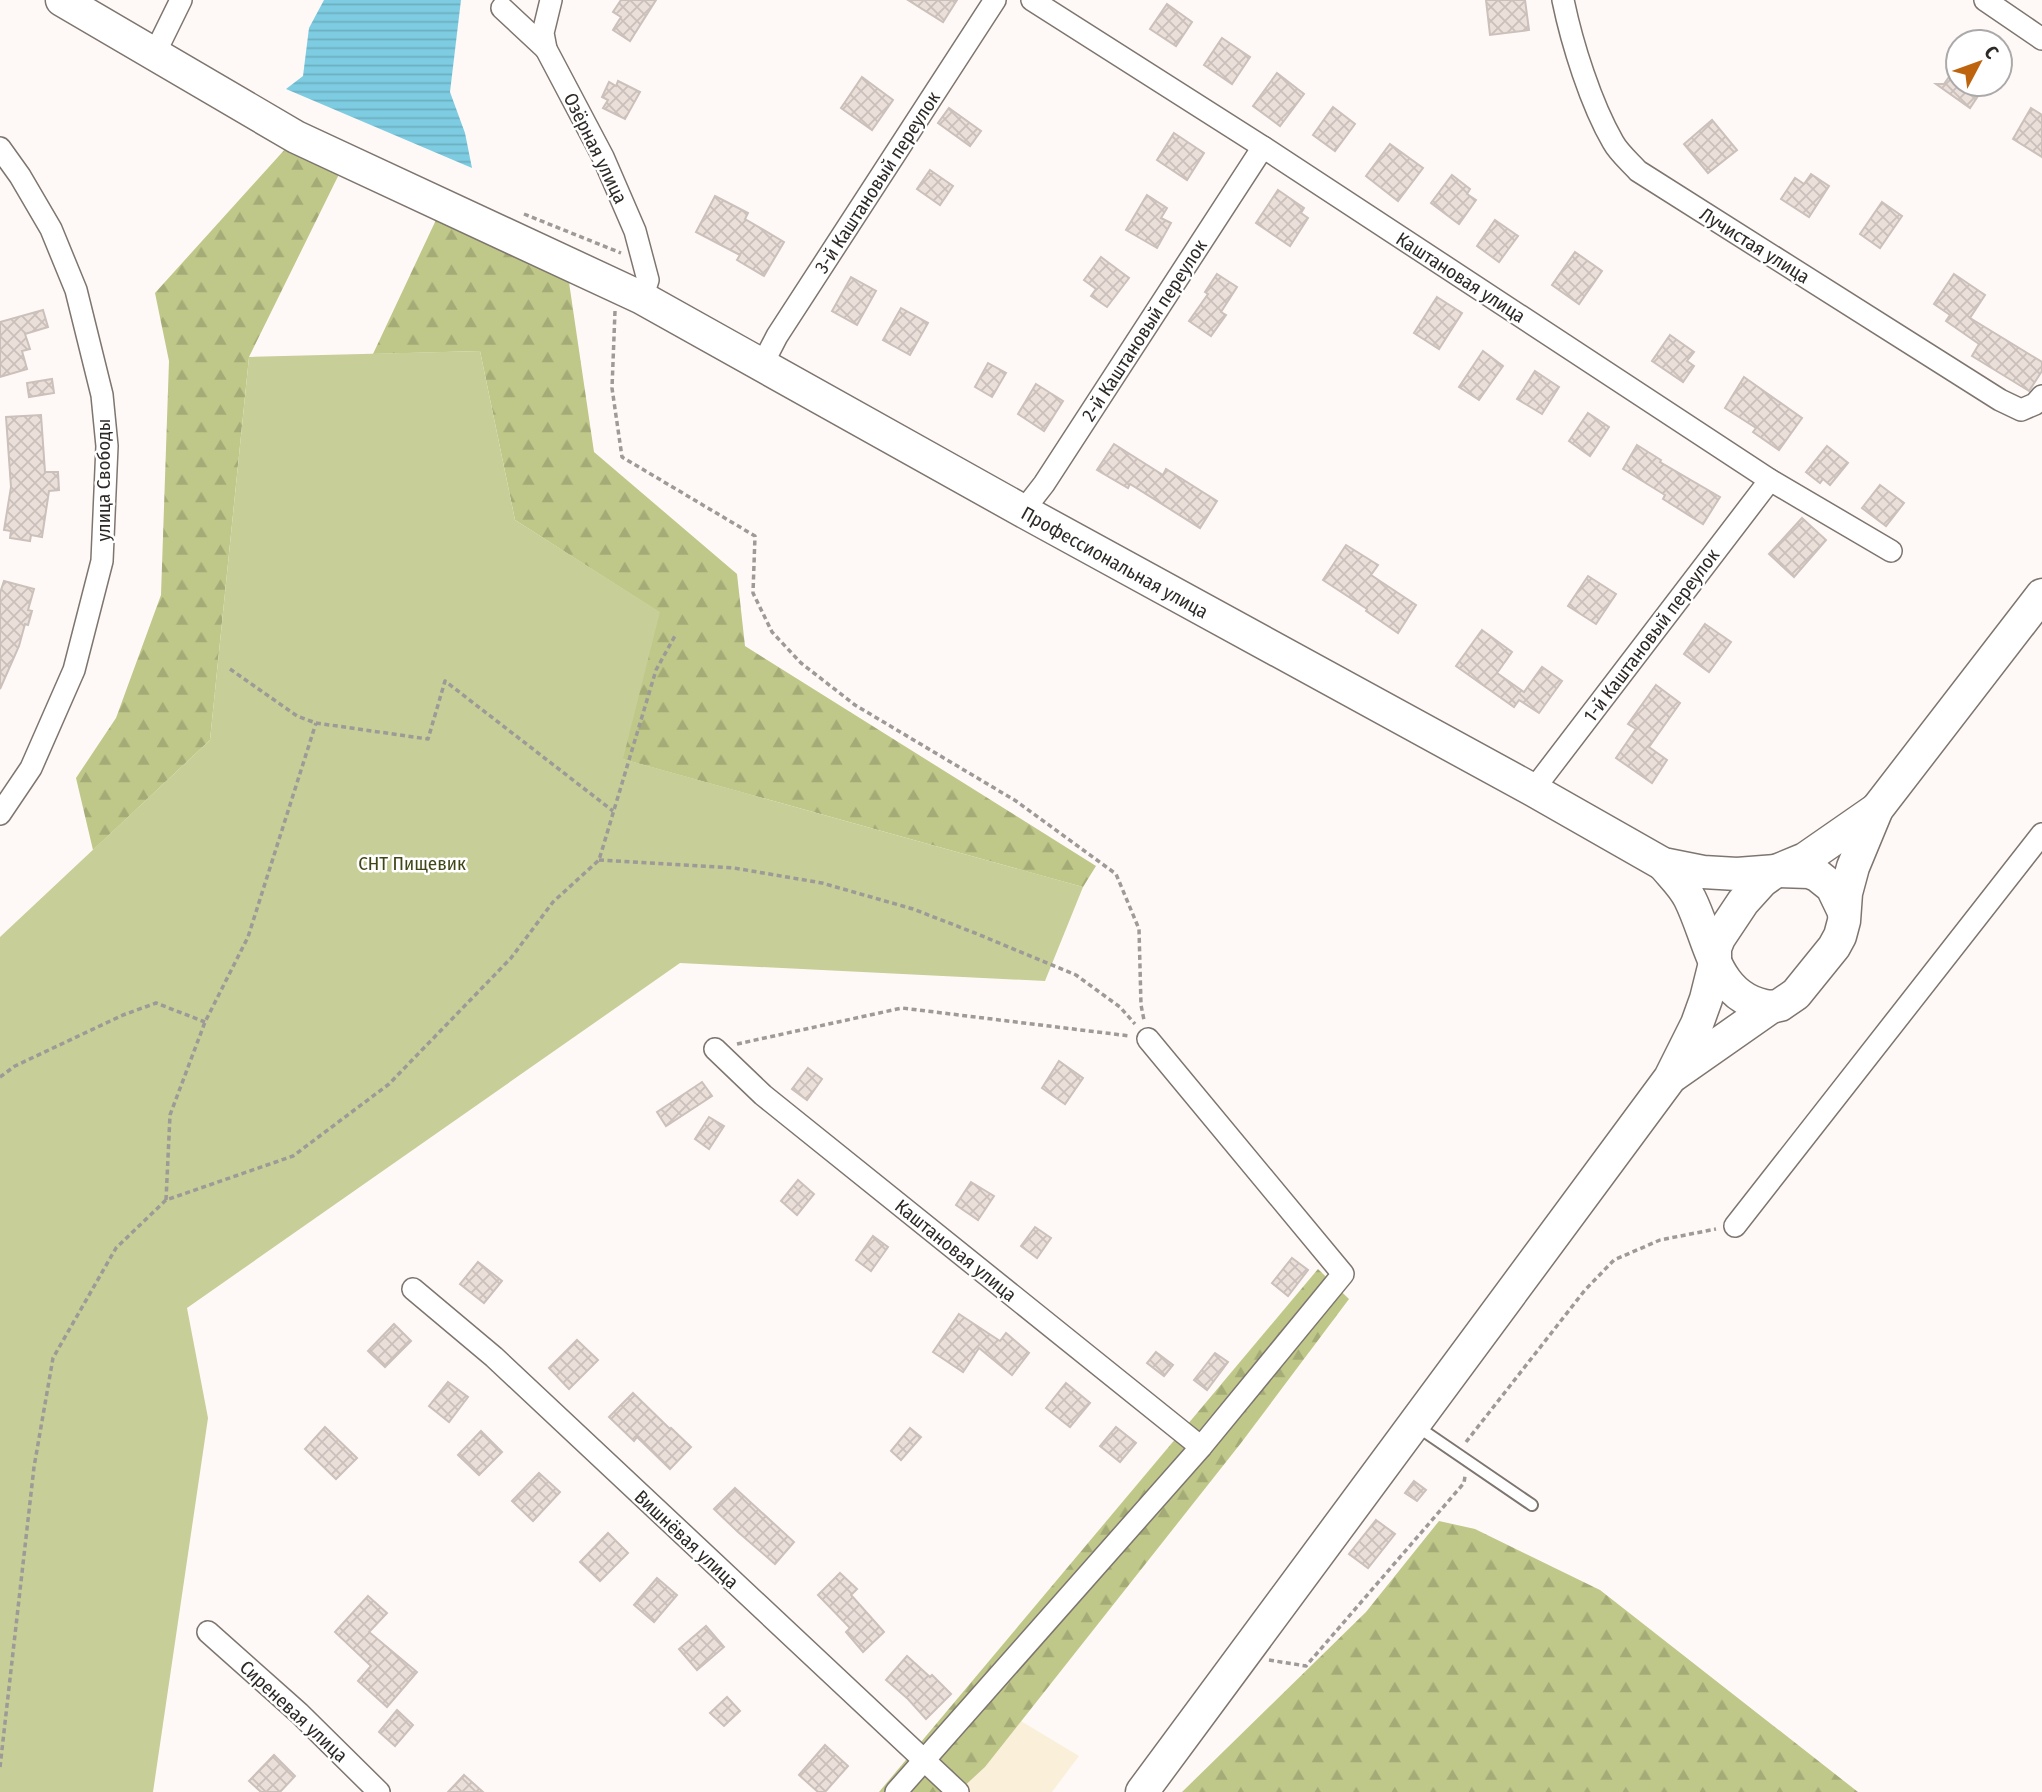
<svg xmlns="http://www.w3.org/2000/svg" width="2042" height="1792" viewBox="0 0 2042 1792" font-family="'Fira Sans Condensed',sans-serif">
	<defs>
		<pattern id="forest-firs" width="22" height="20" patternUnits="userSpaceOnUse" patternTransform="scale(1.75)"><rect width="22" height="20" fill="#bfc789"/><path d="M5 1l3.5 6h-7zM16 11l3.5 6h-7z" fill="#a4ab76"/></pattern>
		<pattern id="water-rules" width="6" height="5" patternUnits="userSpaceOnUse" patternTransform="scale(1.75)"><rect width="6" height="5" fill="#7ecce1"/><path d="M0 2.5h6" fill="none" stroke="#6dafc1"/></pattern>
		<pattern id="building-cross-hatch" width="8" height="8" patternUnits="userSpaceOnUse" patternTransform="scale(1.75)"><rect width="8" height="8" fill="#ebdfd9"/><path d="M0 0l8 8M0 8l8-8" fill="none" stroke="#cabfba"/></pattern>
	</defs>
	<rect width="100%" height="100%" fill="#fef9f7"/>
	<polygon fill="#faf0da" points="1021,1721 1079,1756 1052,1792 958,1792 985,1767"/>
	<g fill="url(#forest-firs)">
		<polygon points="296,137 346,160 249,357 210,740 93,850 76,778 116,718 161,595 169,361 155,293"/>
		<polygon points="443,205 566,262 594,452 737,574 745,646 1096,866 1083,887 622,759 659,612 515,520 480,351 373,354"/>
		<polygon points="1318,1269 1349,1299 1241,1443 985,1767 958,1792 879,1792"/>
		<polygon points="1439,1521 1475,1529 1600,1590 1858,1792 1182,1792 1366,1612"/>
	</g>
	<polygon fill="#c7ce97" points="480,351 515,520 660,612 623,759 1083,887 1045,981 680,963 187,1308 208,1418 153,1792 0,1792 0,937 210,740 249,357"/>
	<polygon fill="url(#water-rules)" points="324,0 461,0 450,92 465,133 472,168 286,89 303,76 309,28"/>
	<g fill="url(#building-cross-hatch)" stroke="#cbc0ba" stroke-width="2">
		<polygon points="621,0 656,0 630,41 613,30 621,17 613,12"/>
		<polygon points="908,0 957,0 943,22"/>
		<polygon points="1486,0 1525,0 1529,30 1490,35"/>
		<polygon points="1167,4 1192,22 1176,46 1150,29"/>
		<polygon points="1222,38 1250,57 1232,84 1204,65"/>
		<polygon points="1958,64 1958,84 1986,84 1970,108 1936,84 1944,84"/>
		<polygon points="1277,73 1304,94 1280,126 1253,106"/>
		<polygon points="862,77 893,100 872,130 841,108"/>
		<polygon points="618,81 640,92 625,119 603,108 608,100 602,97 609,82 616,86"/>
		<polygon points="1333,107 1355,124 1335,151 1313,135"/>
		<polygon points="949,108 981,131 970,146 938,123"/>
		<polygon points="2031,108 2042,115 2042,157 2013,139"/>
		<polygon points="1712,120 1737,150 1708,173 1684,144"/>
		<polygon points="1174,133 1204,153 1187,180 1157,160"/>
		<polygon points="1390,144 1423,168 1398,201 1366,176"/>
		<polygon points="930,170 953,186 940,205 917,189"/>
		<polygon points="1811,174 1829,186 1809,217 1781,199 1795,178 1804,184"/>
		<polygon points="1452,175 1470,189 1467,194 1476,200 1459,224 1431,203"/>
		<polygon points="1278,190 1304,208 1301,213 1308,218 1290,246 1256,223"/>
		<polygon points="1147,195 1167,208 1161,218 1171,223 1157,248 1126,230"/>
		<polygon points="715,196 748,213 745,219 784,242 764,276 737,260 740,255 696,232"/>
		<polygon points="1882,202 1902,216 1880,248 1860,234"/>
		<polygon points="1495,220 1518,236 1499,262 1477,246"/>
		<polygon points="1575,252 1602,271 1579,304 1552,285"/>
		<polygon points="1101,257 1129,278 1107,307 1091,296 1096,289 1084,280"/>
		<polygon points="1217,274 1237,287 1221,312 1226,315 1211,336 1189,321 1208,294 1205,292"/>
		<polygon points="1954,274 1985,295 1970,318 2042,362 2042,371 2029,391 1972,356 1979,344 1946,321 1950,315 1934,304"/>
		<polygon points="851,277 876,291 857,325 832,311"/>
		<polygon points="1437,297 1462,313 1439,349 1414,333"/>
		<polygon points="901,308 928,323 910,355 883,340"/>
		<polygon points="43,310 48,327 25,334 30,349 22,351 27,369 0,377 0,322"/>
		<polygon points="1670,335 1694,352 1687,361 1694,366 1683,382 1652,361"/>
		<polygon points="1483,351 1503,366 1479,400 1459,387"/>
		<polygon points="988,363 1006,373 992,397 975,387"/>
		<polygon points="1535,371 1559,387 1542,414 1517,399"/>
		<polygon points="1744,377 1802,418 1779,450 1753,432 1756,428 1725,408"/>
		<polygon points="52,379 54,393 29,397 27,383"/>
		<polygon points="1036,384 1063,401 1044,431 1018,414"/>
		<polygon points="1588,413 1609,427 1590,456 1569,441"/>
		<polygon points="41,415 45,472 58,472 59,490 49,491 42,537 31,535 30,541 10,538 11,531 4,530 11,487 6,417"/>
		<polygon points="1114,444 1163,475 1166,469 1217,501 1200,528 1130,484 1128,488 1097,470"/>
		<polygon points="1637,445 1661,460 1660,462 1720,497 1703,524 1663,499 1665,495 1623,469"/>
		<polygon points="1827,446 1848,463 1830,485 1823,479 1820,483 1806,472"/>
		<polygon points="1880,485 1904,503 1886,526 1862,508"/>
		<polygon points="1802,518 1826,540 1794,577 1769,554"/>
		<polygon points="1346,545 1378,565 1371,575 1416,605 1398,633 1366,611 1367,609 1323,580"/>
		<polygon points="1588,576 1616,594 1596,624 1568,606"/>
		<polygon points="4,581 34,589 28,610 32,611 28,625 25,624 19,646 0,689 0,593"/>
		<polygon points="1705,624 1731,642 1709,672 1684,654"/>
		<polygon points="1482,630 1512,652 1497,673 1524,692 1542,667 1562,681 1539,713 1519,700 1514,707 1456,666"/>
		<polygon points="1656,685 1680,703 1649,747 1667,760 1652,783 1616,758 1636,729 1628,724"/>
		<polygon points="1059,1061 1083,1078 1065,1104 1042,1088"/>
		<polygon points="808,1068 822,1079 807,1100 792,1089"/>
		<polygon points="702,1082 712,1096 666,1126 657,1112"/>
		<polygon points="709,1117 724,1126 709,1149 695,1139"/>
		<polygon points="798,1180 814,1194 797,1215 781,1201"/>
		<polygon points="971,1182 994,1196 978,1220 956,1205"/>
		<polygon points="1035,1227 1051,1238 1037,1258 1021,1246"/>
		<polygon points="873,1236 888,1247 871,1271 856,1260"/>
		<polygon points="1292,1258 1308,1270 1288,1296 1272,1283"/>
		<polygon points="478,1262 502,1281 484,1303 460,1284"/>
		<polygon points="959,1314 1000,1341 1006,1333 1029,1353 1012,1375 979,1348 963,1372 933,1352"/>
		<polygon points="394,1324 411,1341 385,1367 368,1351"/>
		<polygon points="577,1340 598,1360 569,1389 549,1368"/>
		<polygon points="1156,1352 1173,1365 1164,1376 1147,1363"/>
		<polygon points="1215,1353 1228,1362 1207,1390 1194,1380"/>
		<polygon points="448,1382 468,1397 449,1422 429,1406"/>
		<polygon points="1066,1383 1090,1403 1070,1427 1046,1408"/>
		<polygon points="633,1393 670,1429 671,1428 691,1447 670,1469 637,1437 634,1441 609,1417"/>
		<polygon points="325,1427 357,1458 336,1479 305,1449"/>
		<polygon points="1116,1427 1136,1443 1120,1462 1100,1446"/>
		<polygon points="910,1428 921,1437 901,1460 891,1451"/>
		<polygon points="481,1431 502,1452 479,1475 458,1455"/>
		<polygon points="539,1473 560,1492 533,1521 512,1501"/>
		<polygon points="1414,1481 1426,1490 1417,1501 1405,1493"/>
		<polygon points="735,1488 794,1542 775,1564 738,1532 714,1509"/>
		<polygon points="1376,1520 1395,1534 1368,1568 1349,1554"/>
		<polygon points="608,1533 628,1553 600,1581 580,1562"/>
		<polygon points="840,1573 857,1589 851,1595 884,1632 863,1652 846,1632 850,1628 818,1595"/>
		<polygon points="657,1578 677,1595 654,1622 634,1605"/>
		<polygon points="368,1596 387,1613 369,1632 417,1672 387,1707 358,1681 371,1666 335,1632"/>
		<polygon points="706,1626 724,1647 697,1670 679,1649"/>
		<polygon points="907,1656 930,1677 932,1675 951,1694 926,1719 908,1699 886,1680"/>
		<polygon points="727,1697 740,1711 724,1726 710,1713"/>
		<polygon points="397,1710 413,1725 395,1746 379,1732"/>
		<polygon points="825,1745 848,1766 825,1792 818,1792 799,1775"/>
		<polygon points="274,1755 295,1776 280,1792 261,1792 249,1781"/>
		<polygon points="464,1775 483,1792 448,1792"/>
	</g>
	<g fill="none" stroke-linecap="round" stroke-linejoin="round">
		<g stroke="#7f756f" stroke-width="14">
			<polyline id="lane" points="1415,1425 1532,1505"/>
		</g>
		<g stroke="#7f756f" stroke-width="24">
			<g id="street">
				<polyline points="551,0 543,33 546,49 603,157 635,231 648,280 642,298"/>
				<polyline points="1032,0 1263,147 1770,480 1891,551"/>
				<path d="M1563 0C1572 44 1591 104 1613 142 1619 153 1630 162 1638 171L2000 400 2021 410 2035 404 2042 396"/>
				<polyline points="1985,0 2042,39"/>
				<polyline points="502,8 546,49"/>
				<polyline points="154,55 181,0"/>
				<polyline points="0,148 20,176 51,229 76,290 102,395 107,446 102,561 74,670 31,768 0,814"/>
				<polyline points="762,365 777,336 995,0"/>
				<polyline points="1023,511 1044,484 1263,147"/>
				<polyline points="1533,790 1770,480"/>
				<polyline points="715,1049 763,1095 1201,1447"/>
				<polyline points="1735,1226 2042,834"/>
				<polyline points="413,1289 494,1357 958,1792"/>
				<polyline points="208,1632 299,1713 379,1792"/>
				<polyline points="896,1792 1201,1447 1343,1274 1148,1039"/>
			</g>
		</g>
		<g stroke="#7f756f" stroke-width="35">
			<g id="secondary">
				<polyline points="62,0 296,137 642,298 1023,511 1533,790 1663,864 1703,872 1737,874 1776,871 1809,872 1817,875 1832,887 1844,912"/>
				<path d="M1663 864C1672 875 1684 886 1690 899 1711 941 1714 1000 1771 1007"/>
				<polyline points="1674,1075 1771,1007 1780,1005 1796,994 1834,947 1840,936 1844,921 1846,893 1853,867 1877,809 2042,595"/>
				<polyline points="1142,1792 1670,1078 1697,1024 1706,999 1715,963 1715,948 1719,938 1743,902 1762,881 1776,871 1805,859 1877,809"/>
			</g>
		</g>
		<g stroke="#9e9a98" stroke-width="3.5" stroke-dasharray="5 3.5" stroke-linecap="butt">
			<polyline points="524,214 621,253"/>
			<polyline points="615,311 612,388 622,457 755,536 753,593 772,632 801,663 855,705 1016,801 1116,874 1139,929 1141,1005 1144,1020"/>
			<polyline points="230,669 297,716 316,723 428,739 445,681 613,811"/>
			<polyline points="599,860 734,868 822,883 913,909 975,933 1076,975 1120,1007 1135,1024"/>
			<polyline points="737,1044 902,1008 1130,1036"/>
			<polyline points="0,1077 15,1066 123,1015 156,1003 205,1022"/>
			<polyline points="166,1200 170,1115 205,1022 248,937 316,723"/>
			<polyline points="1466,1442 1585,1290 1614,1260 1660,1240 1716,1229"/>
			<polyline points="1269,1660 1306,1666 1464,1483 1465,1476"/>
			<polyline points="0,1767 34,1467 53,1358 116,1248 166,1200 293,1156 389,1084 511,958 553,902 599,860 656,670 676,634"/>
		</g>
		<use href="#lane" stroke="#fff" stroke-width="10"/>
		<use href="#street" stroke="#fff" stroke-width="21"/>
		<use href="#secondary" stroke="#fff" stroke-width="32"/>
	</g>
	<g text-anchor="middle" stroke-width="5" stroke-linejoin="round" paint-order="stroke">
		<g font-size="19" fill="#2d2927" stroke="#fff">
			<text transform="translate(596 148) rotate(64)" y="7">Озёрная улица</text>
			<text transform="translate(877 182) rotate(-57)" y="7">3-й Каштановый переулок</text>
			<text transform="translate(1755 245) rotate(32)" y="7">Лучистая улица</text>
			<text transform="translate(1461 277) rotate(33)" y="7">Каштановая улица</text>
			<text transform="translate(1144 330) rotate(-57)" y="7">2-й Каштановый переулок</text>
			<text transform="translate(103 480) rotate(-90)" y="7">улица Свободы</text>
			<text transform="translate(1115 562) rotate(29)" y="7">Профессиональная улица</text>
			<text transform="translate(1651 635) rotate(-53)" y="7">1-й Каштановый переулок</text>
			<text transform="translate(956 1250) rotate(39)" y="7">Каштановая улица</text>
			<text transform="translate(687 1539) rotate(43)" y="7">Вишнёвая улица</text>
			<text transform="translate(294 1711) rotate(43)" y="7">Сиреневая улица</text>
		</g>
		<g font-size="19" fill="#424617" stroke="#fff">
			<text x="412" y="870">СНТ Пищевик</text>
		</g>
	</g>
	<g transform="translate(1979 63) rotate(49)"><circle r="33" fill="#ffffff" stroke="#aba9a9" stroke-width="2"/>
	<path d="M0-5L12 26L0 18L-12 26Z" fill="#bf640e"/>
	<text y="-10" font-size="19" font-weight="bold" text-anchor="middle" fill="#2d2927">С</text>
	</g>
</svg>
